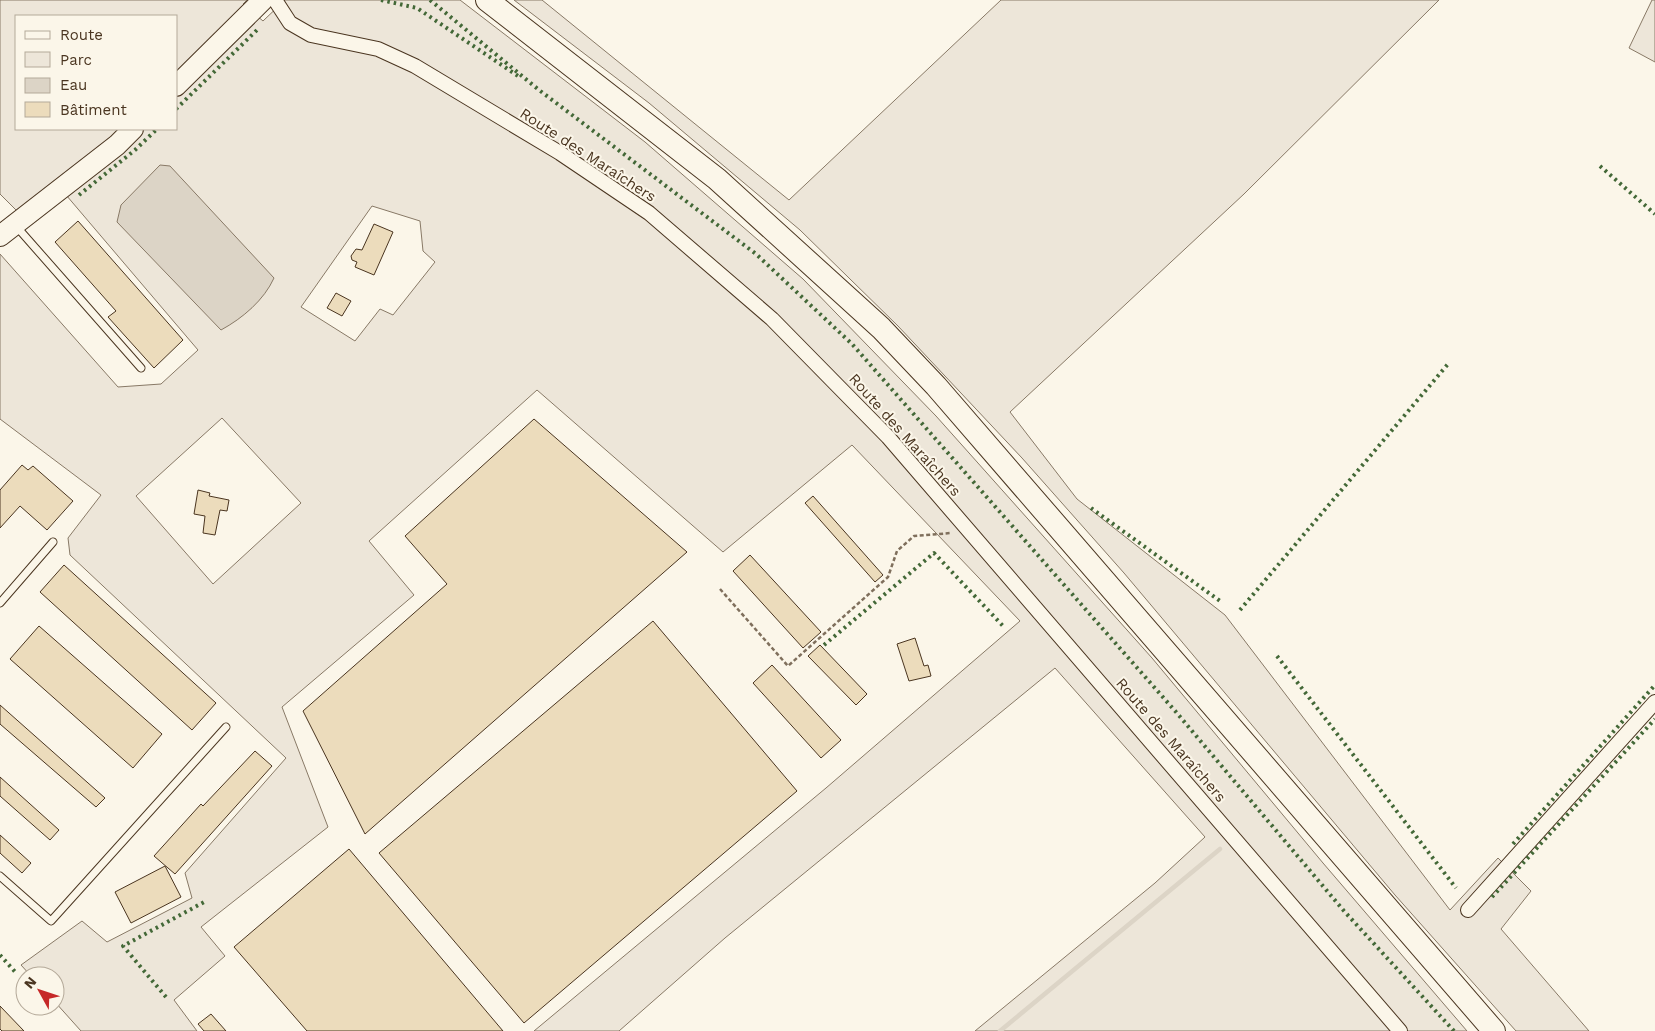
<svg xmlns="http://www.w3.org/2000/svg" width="1655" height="1031" viewBox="0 0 1655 1031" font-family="'Work Sans',sans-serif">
	<rect width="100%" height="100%" fill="#fbf6e9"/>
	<g fill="#ede6d9" stroke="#887966" fill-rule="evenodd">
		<path d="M0 0H247L243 4 263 21 285 0H460L645 142 803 279 936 416 1152 658 1323 863 1467 1031H975L1155 883 1205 837 1055 668 725 938 619 1031H534L826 788 1020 621 852 445 723 552 537 390 369 541 414 595 282 707 328 827 201 927 225 956 174 1000 197 1031H81L55 1002V976H31L21 965 82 921 107 942 192 898 185 873 286 758 70 555 68 538 101 495 0 419V254L118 387 161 384 198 350 55 182 17 211 0 194ZM16 16H176V129H16ZM372 206 420 221 423 251 435 262 393 315 380 309 355 341 301 307ZM222 418 301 503 213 584 136 496Z"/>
		<polygon points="514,0 542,0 789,200 1001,0 1439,0 1244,194 1010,412 1077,499 1225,615 1450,910 1498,858 1531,891 1501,929 1589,1031 1516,1031 1395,895 1124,573 1022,458 898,326 800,230 649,103"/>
		<polygon points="1652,0 1655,0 1655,62 1629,48"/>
	</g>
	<path fill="#dcd4c6" stroke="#887966" d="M160 165 170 166 274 278C264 300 243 318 221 330L117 222 121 205Z"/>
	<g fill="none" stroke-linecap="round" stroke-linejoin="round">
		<polyline stroke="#dcd4c6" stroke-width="4.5" points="1000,1031 1220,849"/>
	</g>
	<g fill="#ecdcbc" stroke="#4a3520">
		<polygon points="78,221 183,340 154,368 108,317 116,311 55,242"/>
		<polygon points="374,224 393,232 374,275 355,267 357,262 352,260 351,256 356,249 362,250"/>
		<polygon points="336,293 351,301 342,316 327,308"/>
		<polygon points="534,419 687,552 365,834 303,711 447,584 405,536"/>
		<polygon points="22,465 28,470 33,466 73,501 47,530 20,506 0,528 0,490"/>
		<polygon points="198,490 210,493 209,496 229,500 227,511 220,510 215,535 203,533 205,516 194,514"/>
		<polygon points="813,496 883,575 875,582 805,503"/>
		<polygon points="750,555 821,632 803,648 733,571"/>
		<polygon points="64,565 216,703 192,730 40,592"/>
		<polygon points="653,621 797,791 524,1023 379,853"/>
		<polygon points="39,626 162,734 133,768 10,659"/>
		<polygon points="915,638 924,666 928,665 931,676 909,681 897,644"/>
		<polygon points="820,645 867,694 856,705 808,656"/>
		<polygon points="772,665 841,740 821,758 753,683"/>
		<polygon points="0,705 105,798 96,807 0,724"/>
		<polygon points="255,751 272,766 175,874 154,856 201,804 203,806"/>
		<polygon points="0,777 59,830 50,840 0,796"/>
		<polygon points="0,835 31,863 22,873 0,853"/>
		<polygon points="349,849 503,1031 307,1031 234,947"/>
		<polygon points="165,866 181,897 131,923 115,892"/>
		<polygon points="0,1006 24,1031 2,1031 0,1029"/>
		<polygon points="211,1014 226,1031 204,1031 198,1024"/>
	</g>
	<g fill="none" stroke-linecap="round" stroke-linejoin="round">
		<g stroke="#4a3520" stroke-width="9">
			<g id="lane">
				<polyline points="16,226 141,368"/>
				<polyline points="0,603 53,542"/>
				<polyline points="0,876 51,921 226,727"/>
			</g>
		</g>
		<g stroke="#4a3520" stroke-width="16">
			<g id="street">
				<polyline points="275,0 290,23 311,35 378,49 415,66 560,153 649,213 772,319 888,437 1400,1031"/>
				<polyline points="1468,910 1655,702"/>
			</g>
		</g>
		<g stroke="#4a3520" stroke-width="22">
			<g id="secondary">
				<polyline points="176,86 263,0"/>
				<polyline points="0,236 117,145 133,129"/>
			</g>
		</g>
		<g stroke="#4a3520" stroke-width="24">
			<polyline id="primary" points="487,0 717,179 881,328 936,386 1494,1031"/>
		</g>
		<polyline stroke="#7f6f5c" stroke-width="2.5" stroke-dasharray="4 2.5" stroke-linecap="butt" points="720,589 788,666 888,577 897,551 914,536 951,533"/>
		<use href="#lane" stroke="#fbf6e9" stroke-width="7"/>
		<use href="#street" stroke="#fbf6e9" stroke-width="14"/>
		<use href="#secondary" stroke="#fbf6e9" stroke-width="20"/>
		<use href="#primary" stroke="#fbf6e9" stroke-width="22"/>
		<g stroke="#436837" stroke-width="4" stroke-dasharray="2.5 4" stroke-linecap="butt">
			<polyline points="381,0 417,8 521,78"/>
			<polyline points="430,0 539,90 756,254 852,344 1176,712 1344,911 1454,1031"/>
			<polyline points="176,109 257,30"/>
			<polyline points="1600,166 1655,214"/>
			<polyline points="79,195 135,150 157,129"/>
			<polyline points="1091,508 1220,601"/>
			<polyline points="1240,610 1448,364"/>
			<polyline points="824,645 934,553 1004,627"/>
			<polyline points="1277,656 1456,888"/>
			<polyline points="1513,844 1655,685"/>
			<polyline points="1492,897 1655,719"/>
			<polyline points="0,955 17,974"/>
			<polyline points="166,997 123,946 206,901"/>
		</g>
	</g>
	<g text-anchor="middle" stroke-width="4" stroke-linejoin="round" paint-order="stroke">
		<g font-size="15" fill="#4a3520" stroke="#fbf6e9">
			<text transform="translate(588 155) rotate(33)" y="5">Route des Maraîchers</text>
			<text transform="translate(905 435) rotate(48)" y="5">Route des Maraîchers</text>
			<text transform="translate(1171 740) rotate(49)" y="5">Route des Maraîchers</text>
		</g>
	</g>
	<rect x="15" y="15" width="162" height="115" fill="#fbf6e9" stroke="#b4a999"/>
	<rect x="25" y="31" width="25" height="8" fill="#fbf6e9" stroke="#b4a999"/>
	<text x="60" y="40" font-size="15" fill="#4a3520">Route</text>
	<rect x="25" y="52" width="25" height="15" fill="#ede6d9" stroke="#b4a999"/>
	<text x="60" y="65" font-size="15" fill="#4a3520">Parc</text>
	<rect x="25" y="78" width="25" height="15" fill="#dcd4c6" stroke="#b4a999"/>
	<text x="60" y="90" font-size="15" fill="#4a3520">Eau</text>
	<rect x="25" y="102" width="25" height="15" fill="#ecdcbc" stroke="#b4a999"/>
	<text x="60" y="115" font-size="15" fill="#4a3520">Bâtiment</text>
	<g transform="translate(40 991) rotate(310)"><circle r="24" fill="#fbf6e9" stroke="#b4a999"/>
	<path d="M0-4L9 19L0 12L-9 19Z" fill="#c62828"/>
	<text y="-8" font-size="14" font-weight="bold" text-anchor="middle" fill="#4a3520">N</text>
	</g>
</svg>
